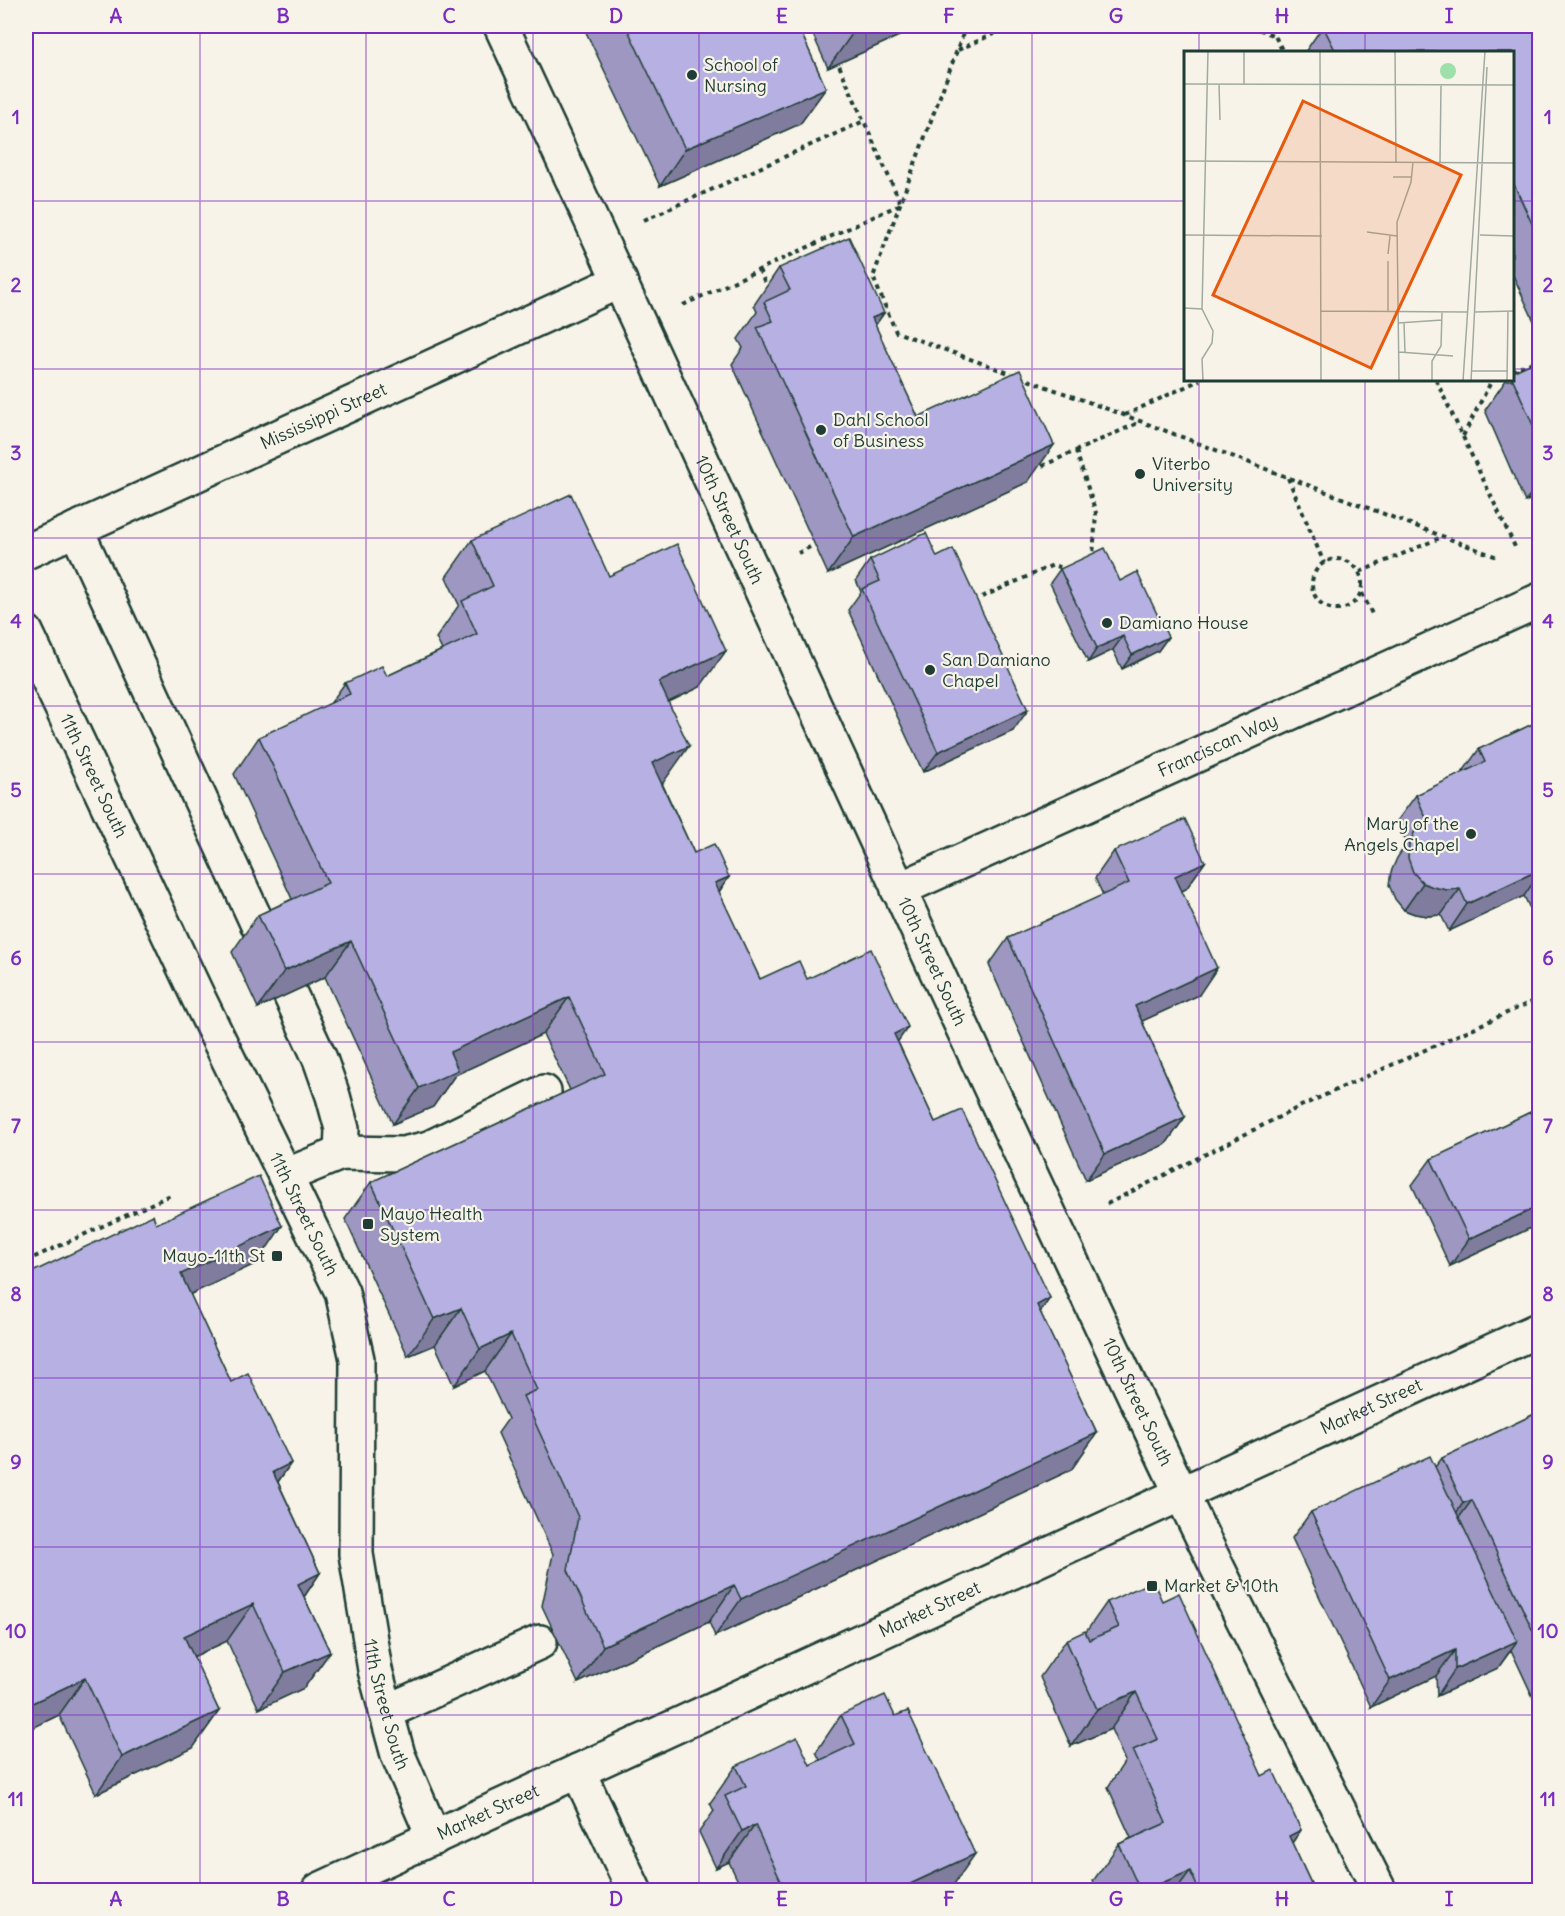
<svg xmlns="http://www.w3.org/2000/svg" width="1565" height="1916" viewBox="0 0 1565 1916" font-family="Delius,sans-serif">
	<rect width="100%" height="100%" fill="#f7f3e8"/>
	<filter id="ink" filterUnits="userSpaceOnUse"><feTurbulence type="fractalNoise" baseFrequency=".0167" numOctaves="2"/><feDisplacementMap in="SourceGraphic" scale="12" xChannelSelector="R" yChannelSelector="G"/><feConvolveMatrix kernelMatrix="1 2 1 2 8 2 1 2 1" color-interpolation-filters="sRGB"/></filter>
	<g filter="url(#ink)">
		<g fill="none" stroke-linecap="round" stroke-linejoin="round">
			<g stroke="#1f3d34" stroke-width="38">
				<g id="minor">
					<path id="s1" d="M501 26C722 498 934 974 1158 1445 1229 1595 1305 1742 1379 1890"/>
					<polyline points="76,529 264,938"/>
					<path id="s2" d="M26 552 620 281"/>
					<path id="s3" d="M26 632 199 999 342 1292 357 1359 356 1554 375 1670 398 1755 434 1838"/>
					<path id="s4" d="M898 890 1540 600"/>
					<polyline points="290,994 320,1059 333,1096 342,1129 341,1153"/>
					<polyline points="285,1176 341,1153 403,1154 429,1148 544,1092"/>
					<polyline points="386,1712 540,1642"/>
					<polyline points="578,1771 634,1890"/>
					<path id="s5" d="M319 1890 1540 1329"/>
				</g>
			</g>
			<g stroke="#1f3d34" stroke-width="4" stroke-dasharray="4.5 4.5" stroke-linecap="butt">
				<polyline points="966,26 873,277 896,332 1124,415 1497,557"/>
				<polyline points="1251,26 1275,36 1283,52"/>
				<polyline points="958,50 1011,26"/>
				<polyline points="644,220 864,121"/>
				<polyline points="759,270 769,291"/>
				<polyline points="683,305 901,204 838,63"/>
				<polyline points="1512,371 1540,359"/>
				<polyline points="1436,380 1516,549"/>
				<polyline points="1125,415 1200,380"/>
				<polyline points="1463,436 1492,380"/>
				<polyline points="1076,451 1096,513 1093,556 1092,557"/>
				<polyline points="1042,466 1140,422"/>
				<polyline points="1288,478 1324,563"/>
				<polyline points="798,553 814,545"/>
				<circle cx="1337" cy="584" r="25"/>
				<polyline points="1360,572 1442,537"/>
				<polyline points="1362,593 1372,614"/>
				<polyline points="982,597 1053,565 1066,569"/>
				<polyline points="1107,1204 1301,1106 1540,998"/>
				<polyline points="26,1261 173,1194"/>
			</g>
			<use href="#minor" stroke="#f7f3e8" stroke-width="33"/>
		</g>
		<g fill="#9d97c2" stroke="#1f3d34" stroke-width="1.5">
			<polygon points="583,26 798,26 826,88 800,124 660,186"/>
			<polygon points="809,26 921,26 828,68"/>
			<polygon points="1323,26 1539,26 1539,332 1512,273 1512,52 1305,52"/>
			<polygon points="779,268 884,313 875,325 918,417 1028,482 828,574 732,364 743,348 738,339 757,312 754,305"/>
			<polygon points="1539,360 1539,495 1525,502 1485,410 1506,380 1512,380 1512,372"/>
			<polygon points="472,540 609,576 700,687 669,702 663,783 662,783 694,853 729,877 719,892 760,979 807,979 898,1042 935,1122 1050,1298 1040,1312 1097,1433 1071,1470 715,1636 709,1622 578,1683 542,1606 553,1554 498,1433 508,1419 485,1371 454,1386 435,1345 408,1356 345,1219 371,1182 570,1090 543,1034 455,1075 433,1107 393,1124 325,977 258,1008 232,952 258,915 292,899 234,774 259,737 330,704 345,683 387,676 442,650 436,638 459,605 446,577"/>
			<polygon points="870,560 1013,731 923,772 848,610 861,592 856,580"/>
			<polygon points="1060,569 1120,581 1168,637 1158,651 1122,669 1113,650 1088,662 1050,583"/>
			<polygon points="1539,721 1539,915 1534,917 1524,896 1449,931 1441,915 1428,916 1415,914 1404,910 1395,899 1389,885 1391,872 1397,858 1407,843 1397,821 1416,795 1462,773 1479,749"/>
			<polygon points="1114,851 1205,862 1186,889 1182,891 1199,995 1142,1021 1185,1117 1166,1144 1086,1180 989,965 1008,938 1103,895 1095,878"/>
			<polygon points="1539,1108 1539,1224 1450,1266 1412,1185 1431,1159"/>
			<polygon points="257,1263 190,1294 231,1382 291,1463 278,1482 320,1573 304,1597 330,1652 304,1688 259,1709 227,1641 193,1657 219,1711 193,1748 96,1794 59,1715 26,1731 26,1275"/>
			<polygon points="1539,1412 1539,1710 1511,1650 1498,1668 1437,1696 1436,1676 1371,1707 1292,1538 1311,1512 1435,1467 1442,1458"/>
			<polygon points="1162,1601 1262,1776 1301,1830 1292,1843 1314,1890 1098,1890 1093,1881 1119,1844 1131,1838 1108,1787 1125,1761 1111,1729 1071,1746 1040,1677 1066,1640 1086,1632 1107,1602"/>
			<polygon points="841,1715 950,1890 742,1890 729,1862 716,1868 699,1832 714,1811 710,1803 736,1766 810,1765 820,1760 816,1752"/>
		</g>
		<g fill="#807b9e" stroke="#1f3d34" stroke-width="1.5">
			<polygon points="866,26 921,26 828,68 854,31"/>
			<polygon points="826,88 800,124 660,186 685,149"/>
			<polygon points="884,313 858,350 872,318"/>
			<polygon points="1054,445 1028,482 828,574 854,537"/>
			<polygon points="1539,482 1539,495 1525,502"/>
			<polygon points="1123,636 1113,650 1088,662 1097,648"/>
			<polygon points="1168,637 1158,651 1122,669 1132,655"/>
			<polygon points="726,651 700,687 633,719 659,682"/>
			<polygon points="1028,710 1013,731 923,772 938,752"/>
			<polygon points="689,746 663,783 626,800 652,763"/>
			<polygon points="1205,862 1186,889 1156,902 1175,876"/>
			<polygon points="1539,870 1539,874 1524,896 1449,931 1467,904"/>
			<polygon points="729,877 704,913 715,883"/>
			<polygon points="1423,883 1460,889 1441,915 1428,916 1415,914 1404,910"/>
			<polygon points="1539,909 1539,915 1534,917"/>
			<polygon points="351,941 325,977 258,1008 284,971"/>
			<polygon points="1217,968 1199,995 1116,1033 1135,1006"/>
			<polygon points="569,997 543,1034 455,1075 433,1107 393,1124 419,1088 450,1052"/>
			<polygon points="908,1027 882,1064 894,1034"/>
			<polygon points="1185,1117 1166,1144 1086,1180 1105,1154"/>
			<polygon points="1539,1206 1539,1224 1450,1266 1469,1239"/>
			<polygon points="282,1226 257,1263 155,1311 181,1274"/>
			<polygon points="1050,1298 1024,1335 1037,1305"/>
			<polygon points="461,1308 435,1345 408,1356 434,1319"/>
			<polygon points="511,1334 485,1371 454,1386 480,1349"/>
			<polygon points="1097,1433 1071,1470 715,1636 741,1599"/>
			<polygon points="291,1463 265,1500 273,1472"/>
			<polygon points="1472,1500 1453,1526 1445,1530 1463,1503"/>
			<polygon points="320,1573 295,1610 298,1584"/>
			<polygon points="734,1585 709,1622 578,1683 603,1646"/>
			<polygon points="253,1604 227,1641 158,1673 184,1636"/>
			<polygon points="1517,1641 1498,1668 1437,1696 1455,1669"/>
			<polygon points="1455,1650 1436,1676 1371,1707 1390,1680"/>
			<polygon points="330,1652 304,1688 259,1709 285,1672"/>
			<polygon points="85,1678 59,1715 26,1731 26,1708 28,1705"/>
			<polygon points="1136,1692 1111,1729 1071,1746 1097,1709"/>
			<polygon points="219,1711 193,1748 96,1794 122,1757"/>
			<polygon points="755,1825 729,1862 716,1868 742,1831"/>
			<polygon points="1301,1830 1275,1867 1289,1836"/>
			<polygon points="975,1854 950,1890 897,1890"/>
			<polygon points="1190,1871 1176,1890 1145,1890"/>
		</g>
		<g fill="#b7b0e2" stroke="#1f3d34" stroke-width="1.5">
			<polygon points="626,26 798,26 826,88 685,149"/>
			<polygon points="851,26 866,26 854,31"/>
			<polygon points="1323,26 1539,26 1539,239 1512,180 1512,52 1336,52"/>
			<polygon points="849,237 884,313 872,318 918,417 1020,370 1054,445 854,537 757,327 773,321 764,302 790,290 779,268"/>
			<polygon points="1539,360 1539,439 1512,377 1512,372"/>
			<polygon points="571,494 609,576 677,544 726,651 659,682 689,746 652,763 694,853 714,844 729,877 715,883 760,979 799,961 807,979 871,949 908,1027 894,1034 935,1122 962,1110 1050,1298 1037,1305 1097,1433 741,1599 734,1585 603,1646 568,1570 578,1517 523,1396 537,1390 511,1334 480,1349 461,1308 434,1319 371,1182 605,1074 569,997 450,1052 458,1070 419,1088 351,941 284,971 258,915 328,883 259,737 350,694 345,683 382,666 387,676 477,634 462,601 493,586 472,540"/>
			<polygon points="926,533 937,557 953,549 1028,710 938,752 862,589 880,581 870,560"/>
			<polygon points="1105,548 1120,581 1137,572 1168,637 1132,655 1123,636 1097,648 1060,569"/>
			<polygon points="1539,721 1539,870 1467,904 1460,889 1447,890 1433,887 1423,883 1413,872 1408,858 1409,845 1415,831 1427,820 1416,795 1485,762 1479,749"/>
			<polygon points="1185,819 1205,862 1175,876 1217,968 1135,1006 1185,1117 1105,1154 1008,938 1129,883 1114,851"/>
			<polygon points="1539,1108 1539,1206 1469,1239 1431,1159"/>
			<polygon points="259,1176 282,1226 181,1274 231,1382 248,1373 291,1463 273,1472 320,1573 298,1584 330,1652 285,1672 253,1604 184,1636 219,1711 122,1757 85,1678 28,1705 26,1700 26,1275 153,1215 156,1224"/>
			<polygon points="1539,1412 1539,1644 1472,1500 1463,1503 1442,1458"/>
			<polygon points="1430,1456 1517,1641 1455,1669 1455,1650 1390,1680 1311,1512"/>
			<polygon points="1153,1581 1162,1601 1179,1593 1262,1776 1273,1770 1301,1830 1289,1836 1314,1890 1199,1890 1190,1871 1145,1890 1140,1890 1119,1844 1166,1823 1133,1750 1158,1739 1136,1692 1097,1709 1066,1640 1085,1631 1089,1640 1119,1627 1107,1602"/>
			<polygon points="885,1695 895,1716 908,1711 975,1854 897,1890 785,1890 755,1825 742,1831 725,1796 746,1786 736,1766 797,1737 810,1765 855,1744 841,1715"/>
		</g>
	</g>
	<path fill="none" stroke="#7b2cbf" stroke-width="1.5" stroke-opacity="0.55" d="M200 26V1890M366 26V1890M533 26V1890M699 26V1890M866 26V1890M1032 26V1890M1199 26V52M1365 26V52M26 201H1186M1512 201H1540M26 369H1186M1512 369H1540M1199 380V1890M1365 380V1890M26 538H1540M26 706H1540M26 874H1540M26 1042H1540M26 1210H1540M26 1378H1540M26 1547H1540M26 1715H1540"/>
	<g fill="#1f3d34" stroke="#f7f3e8" stroke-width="2">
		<circle cx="692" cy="75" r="6"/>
		<circle cx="821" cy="430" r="6"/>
		<circle cx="1140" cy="474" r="6"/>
		<circle cx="1107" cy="623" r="6"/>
		<circle cx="930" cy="670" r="6"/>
		<circle cx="1471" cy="834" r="6"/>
		<rect x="362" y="1218" width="12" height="12" rx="3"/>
		<rect x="271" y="1250" width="12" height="12" rx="3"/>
		<rect x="1146" y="1580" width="12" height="12" rx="3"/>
	</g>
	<g text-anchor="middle" stroke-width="4.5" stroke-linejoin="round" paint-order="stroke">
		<g font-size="18" fill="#1f3d34" stroke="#f7f3e8" text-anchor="start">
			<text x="704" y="71">School of<tspan x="704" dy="21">Nursing</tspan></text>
			<text x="833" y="426">Dahl School<tspan x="833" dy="21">of Business</tspan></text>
			<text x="1152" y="470">Viterbo<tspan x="1152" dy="21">University</tspan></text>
			<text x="1119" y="629">Damiano House</text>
			<text x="942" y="666">San Damiano<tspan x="942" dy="21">Chapel</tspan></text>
			<text x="1459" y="830" text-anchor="end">Mary of the<tspan x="1459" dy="21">Angels Chapel</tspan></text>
			<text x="380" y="1220">Mayo Health<tspan x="380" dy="21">System</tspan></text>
			<text x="265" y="1262" text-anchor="end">Mayo-11th St</text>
			<text x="1164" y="1592">Market &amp; 10th</text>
		</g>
		<g font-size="18" fill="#1f3d34" stroke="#f7f3e8">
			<text dy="6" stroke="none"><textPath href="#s2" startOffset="327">Mississippi Street</textPath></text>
			<text dy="6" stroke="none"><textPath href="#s1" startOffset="544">10th Street South</textPath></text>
			<text dy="6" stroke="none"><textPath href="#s4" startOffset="351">Franciscan Way</textPath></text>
			<text dy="6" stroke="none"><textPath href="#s3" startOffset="159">11th Street South</textPath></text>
			<text dy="6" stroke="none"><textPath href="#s1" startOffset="1030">10th Street South</textPath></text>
			<text dy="6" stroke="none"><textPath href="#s3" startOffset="645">11th Street South</textPath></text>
			<text dy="6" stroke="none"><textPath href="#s1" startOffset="1516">10th Street South</textPath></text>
			<text dy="6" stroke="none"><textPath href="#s5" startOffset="1158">Market Street</textPath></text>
			<text dy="6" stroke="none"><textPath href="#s5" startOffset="672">Market Street</textPath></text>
			<text dy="6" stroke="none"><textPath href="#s3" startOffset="1149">11th Street South</textPath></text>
			<text dy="6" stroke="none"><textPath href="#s5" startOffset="186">Market Street</textPath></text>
		</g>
	</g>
	<g transform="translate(1184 51)">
		<rect width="330" height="330" fill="#f7f3e8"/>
		<path d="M256 20a8 8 0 1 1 16 0a8 8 0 1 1-16 0Z" fill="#9de0ab"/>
		<path fill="none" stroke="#a1aaa0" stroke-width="1.5" d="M60 0V33M136 0 137 330M211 0 212 111M0 33 330 34M35 33 36 69M0 110 330 112M256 111 257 34M209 126H228M183 181 213 185M0 184 138 185M296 184 330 185M204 203 206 185M0 257 18 258 29 280 28 292 18 308 19 330M18 258 24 0M137 260 283 261M204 260V210M291 261 330 260M214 272 258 269M220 272 221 301M215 301 269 305M287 320H324M215 330 213 171 227 131 229 111M248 330V310L257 295 258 261M279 330 301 0M287 330 303 16M323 330 324 260"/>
		<path fill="#e8590c" fill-opacity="0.15" stroke="#e8590c" stroke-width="3" d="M119 50 277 124 187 317 29 244Z"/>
		<rect width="330" height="330" fill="none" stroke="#1f3d34" stroke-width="3"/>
	</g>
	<rect width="1565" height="1916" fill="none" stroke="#f7f3e8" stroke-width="66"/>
	<rect x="33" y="33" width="1499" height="1850" fill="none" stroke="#7b2cbf" stroke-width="2"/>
	<g font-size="20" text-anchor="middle" font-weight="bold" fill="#7b2cbf">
		<text x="116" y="23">A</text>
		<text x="283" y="23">B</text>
		<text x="449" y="23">C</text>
		<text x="616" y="23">D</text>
		<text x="782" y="23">E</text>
		<text x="949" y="23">F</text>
		<text x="1116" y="23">G</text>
		<text x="1282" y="23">H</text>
		<text x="1449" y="23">I</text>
		<text x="16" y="124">1</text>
		<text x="1548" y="124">1</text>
		<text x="16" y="292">2</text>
		<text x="1548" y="292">2</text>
		<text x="16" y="460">3</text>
		<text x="1548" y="460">3</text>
		<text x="16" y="628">4</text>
		<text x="1548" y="628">4</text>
		<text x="16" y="797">5</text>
		<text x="1548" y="797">5</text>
		<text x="16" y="965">6</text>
		<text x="1548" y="965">6</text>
		<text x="16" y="1133">7</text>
		<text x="1548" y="1133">7</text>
		<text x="16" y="1301">8</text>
		<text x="1548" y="1301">8</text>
		<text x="16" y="1469">9</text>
		<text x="1548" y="1469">9</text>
		<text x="16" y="1638">10</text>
		<text x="1548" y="1638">10</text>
		<text x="16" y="1806">11</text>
		<text x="1548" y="1806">11</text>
		<text x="116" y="1906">A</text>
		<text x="283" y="1906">B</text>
		<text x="449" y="1906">C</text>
		<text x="616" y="1906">D</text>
		<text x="782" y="1906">E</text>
		<text x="949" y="1906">F</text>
		<text x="1116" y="1906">G</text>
		<text x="1282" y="1906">H</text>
		<text x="1449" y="1906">I</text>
	</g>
</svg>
